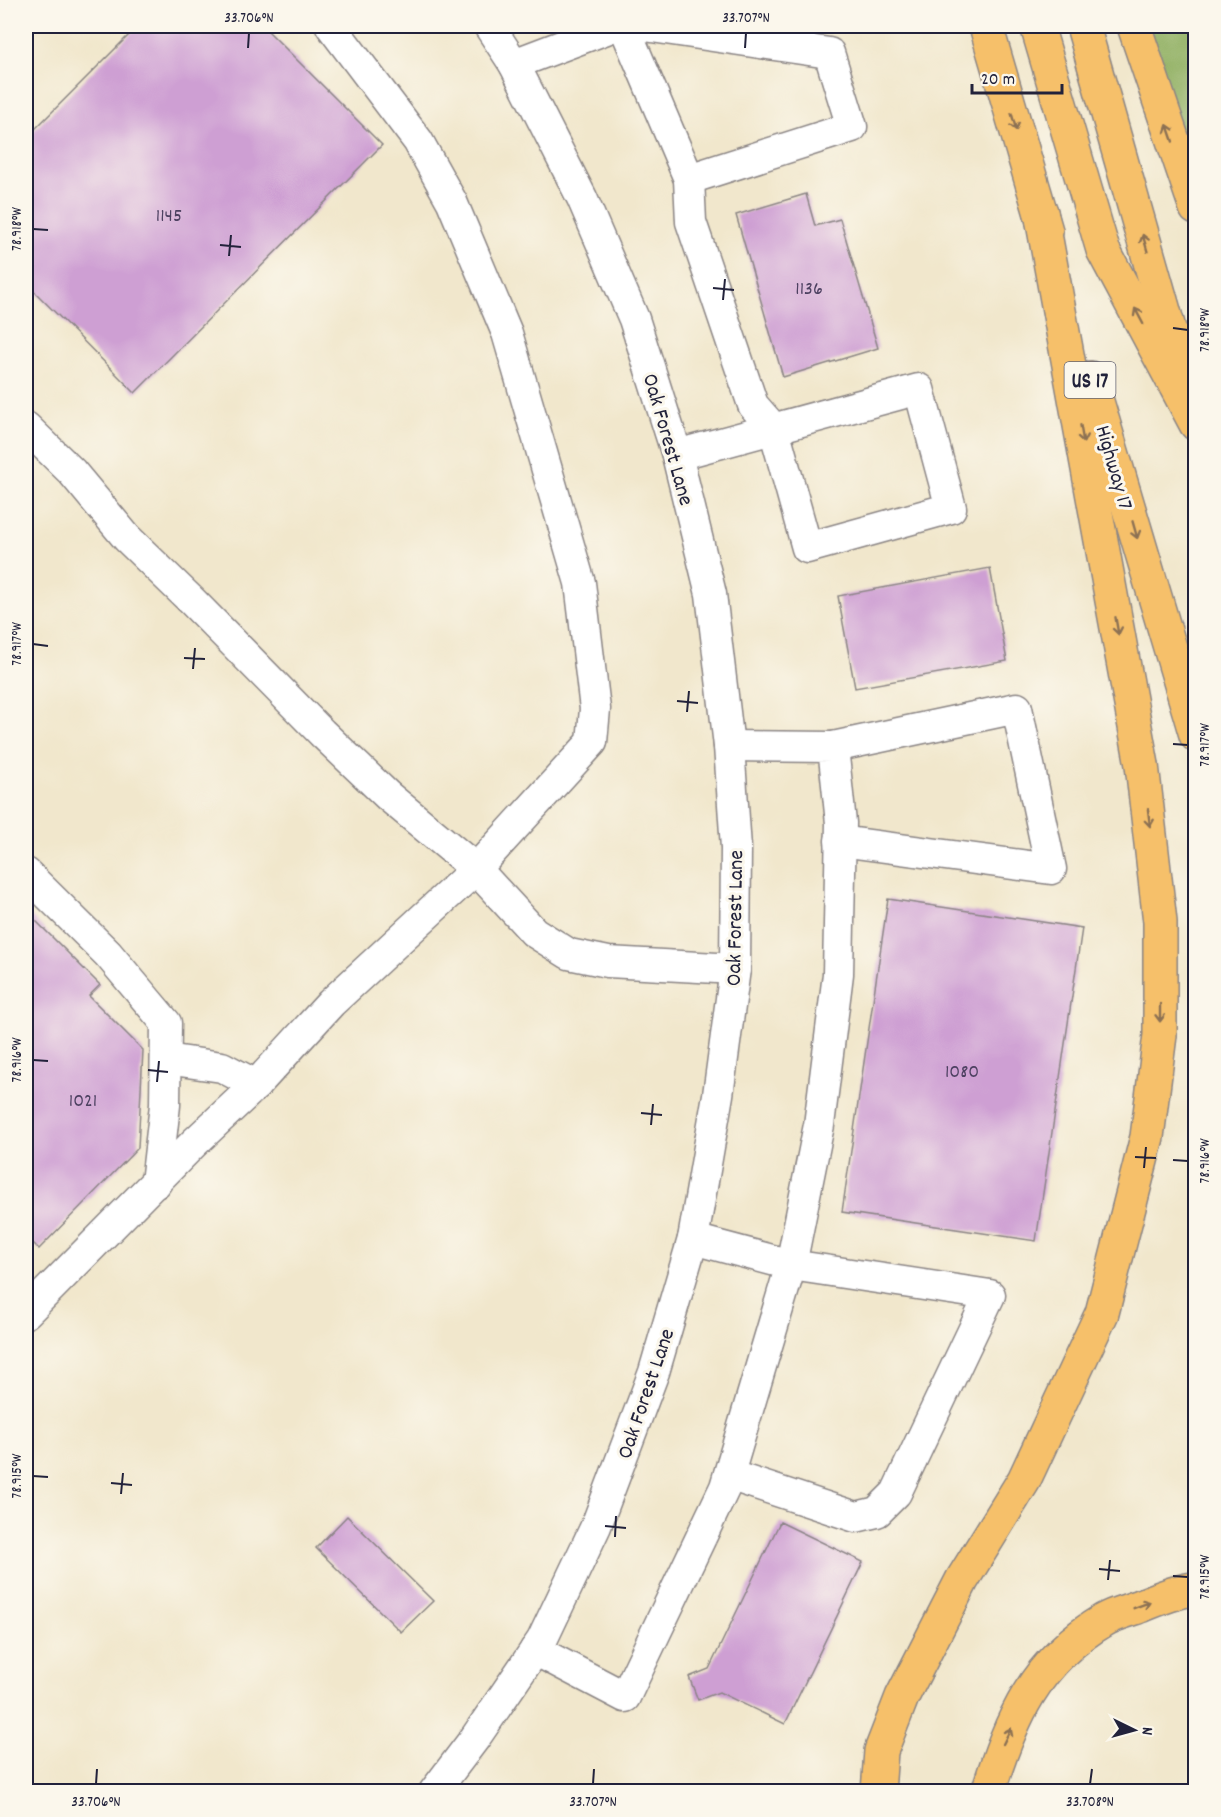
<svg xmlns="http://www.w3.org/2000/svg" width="1221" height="1817" viewBox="0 0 1221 1817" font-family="Dekko,sans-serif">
	<rect width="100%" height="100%" fill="#fbf7ec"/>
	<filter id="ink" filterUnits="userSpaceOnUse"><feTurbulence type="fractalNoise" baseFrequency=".0167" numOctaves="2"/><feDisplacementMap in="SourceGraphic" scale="12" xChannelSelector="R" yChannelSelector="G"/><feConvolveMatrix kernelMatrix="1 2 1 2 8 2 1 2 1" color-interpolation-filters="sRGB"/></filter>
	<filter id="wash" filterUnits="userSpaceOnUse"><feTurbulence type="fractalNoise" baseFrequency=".008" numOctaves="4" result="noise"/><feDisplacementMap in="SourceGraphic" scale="24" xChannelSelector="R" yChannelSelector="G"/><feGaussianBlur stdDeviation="1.35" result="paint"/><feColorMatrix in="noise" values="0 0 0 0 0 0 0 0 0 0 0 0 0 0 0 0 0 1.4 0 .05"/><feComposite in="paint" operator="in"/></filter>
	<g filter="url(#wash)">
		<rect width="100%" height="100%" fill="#f1e7cc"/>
		<polygon fill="#91b063" stroke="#5a694f" stroke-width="1.5" points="1134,26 1195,26 1195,208"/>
		<g id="blocks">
			<g fill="#ce9fd3">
				<polygon points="138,26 263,26 382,145 135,393 26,283 26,138"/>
				<polygon points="806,194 815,226 840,219 878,348 783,377 736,215"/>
				<polygon points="990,568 1007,661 855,688 838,596"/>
				<polygon points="888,899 1082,928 1036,1241 842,1212"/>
				<polygon points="26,911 100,985 89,996 143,1050 138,1148 39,1249 26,1236"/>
				<polygon points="347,1516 433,1601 401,1632 316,1548"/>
				<polygon points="780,1522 863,1562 785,1724 719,1692 698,1700 689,1677 709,1669"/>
			</g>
		</g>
	</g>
	<g filter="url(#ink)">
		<use href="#blocks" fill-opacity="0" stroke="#8a8484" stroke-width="1.5"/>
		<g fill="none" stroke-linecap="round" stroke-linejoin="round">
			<g stroke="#8a8484" stroke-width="33">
				<g id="minor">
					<polyline points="624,26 689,179 691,222 753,405 774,429 807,548 951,508 919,389 677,455"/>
					<polyline points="645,26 829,53 852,127 689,179"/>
					<polyline points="514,64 614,26"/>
					<polyline points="26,427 72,472 127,538 192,601 322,733 388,796 476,869 534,932 569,954 608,962 735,969"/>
					<polyline points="833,747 1017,708 1051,869 840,841"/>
					<polyline points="26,873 108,954 166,1023 165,1105 156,1183"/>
					<polyline points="166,1059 222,1067 256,1085"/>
					<polyline points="26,1313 194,1143 256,1085 331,1003 476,869 592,742 595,709 580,583 507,333 452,202 418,141 331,26"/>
					<polyline points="729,1475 856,1517 877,1512 896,1493 990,1295 791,1265 819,1125 838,974 841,823 833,747 729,746"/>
					<polyline points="535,1650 625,1697 725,1487 791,1265 693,1239"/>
					<polyline points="434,1792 475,1738 542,1640 596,1526 654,1372 693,1239 718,1095 735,969 736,848 729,746 711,594 677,455 634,319 582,198 514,64 489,26"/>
				</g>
			</g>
			<g stroke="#8a8484" stroke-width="36">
				<g id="highway">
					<polyline points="986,26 1046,231"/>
					<polyline points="1037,26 1103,250 1196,424"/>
					<polyline points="1083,26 1179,364"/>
					<polyline points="1134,26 1196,208"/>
					<polyline points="1090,378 1196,735"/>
					<polyline points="878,1792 881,1751 902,1697 962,1580 1024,1480 1102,1313 1147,1137 1160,1035 1160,922 1142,765 1041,212"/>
					<path d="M988 1792C1011 1718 1035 1661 1104 1620 1114 1614 1127 1611 1138 1607 1156 1600 1177 1590 1196 1589"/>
				</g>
			</g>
			<use href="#minor" stroke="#fff" stroke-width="30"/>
			<use href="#highway" stroke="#f6c06b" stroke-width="33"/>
		</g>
		<defs><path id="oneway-shaft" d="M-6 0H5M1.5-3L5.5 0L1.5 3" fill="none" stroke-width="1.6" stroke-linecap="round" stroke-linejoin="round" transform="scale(1.5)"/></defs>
		<g stroke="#8c7153">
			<use href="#oneway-shaft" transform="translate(1014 122) rotate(74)"/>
			<use href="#oneway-shaft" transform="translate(1170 133) rotate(-109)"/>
			<use href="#oneway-shaft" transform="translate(1145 243) rotate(-106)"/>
			<use href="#oneway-shaft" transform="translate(1139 316) rotate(-118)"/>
			<use href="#oneway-shaft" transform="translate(1082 434) rotate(80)"/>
			<use href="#oneway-shaft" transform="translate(1135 530) rotate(74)"/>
			<use href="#oneway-shaft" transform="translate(1117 626) rotate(80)"/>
			<use href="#oneway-shaft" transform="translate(1149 818) rotate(83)"/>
			<use href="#oneway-shaft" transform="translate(1160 1013) rotate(90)"/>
			<use href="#oneway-shaft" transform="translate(1142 1605) rotate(-21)"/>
			<use href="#oneway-shaft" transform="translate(1007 1736) rotate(-64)"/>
		</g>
	</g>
	<path fill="none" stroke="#22223b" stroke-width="2" d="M248 48 249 33M745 48 746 33M33 229 48 230M220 245 241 247M229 256 231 235M713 288 734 290M723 300 725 279M1173 328 1188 330M33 644 48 646M184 658 205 659M193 669 195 648M677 701 698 703M687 712 689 691M1173 744 1188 745M33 1060 48 1061M148 1070 168 1072M157 1082 159 1061M641 1113 662 1115M651 1125 653 1104M1135 1157 1156 1158M1173 1160 1188 1161M1144 1168 1146 1147M33 1476 48 1477M111 1483 132 1485M121 1494 123 1473M605 1526 626 1528M615 1537 616 1516M1099 1569 1120 1571M1173 1576 1188 1577M1108 1580 1110 1560M96 1784 97 1769M593 1784 594 1769M1090 1784 1092 1769"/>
	<g text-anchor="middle" stroke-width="6" stroke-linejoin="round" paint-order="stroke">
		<g font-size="20" fill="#4d4161">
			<text x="169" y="221">1145</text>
			<text x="809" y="294">1136</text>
			<text x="962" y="1077">1080</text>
			<text x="83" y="1106">1021</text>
		</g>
		<rect fill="#fbf7ec" stroke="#636270" stroke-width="1.5" x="1064.5" y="362" width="51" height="36" rx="4.5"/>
		<g font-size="21" font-weight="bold" fill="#22223b">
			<text x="1090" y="387">US 17</text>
		</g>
		<g font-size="22" fill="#22223b" stroke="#fbf7ec">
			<text transform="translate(670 439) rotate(74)" y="8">Oak Forest Lane</text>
			<text transform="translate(1116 467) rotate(74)" y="8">Highway 17</text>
			<text transform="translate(733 918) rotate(-89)" y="8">Oak Forest Lane</text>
			<text transform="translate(644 1393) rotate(-71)" y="8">Oak Forest Lane</text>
		</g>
	</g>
	<rect width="1221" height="1817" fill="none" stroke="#fbf7ec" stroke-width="66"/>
	<g transform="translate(1134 1730) rotate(95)" stroke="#fbf7ec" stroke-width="4.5" paint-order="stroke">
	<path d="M0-4.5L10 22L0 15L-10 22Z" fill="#22223b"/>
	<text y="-9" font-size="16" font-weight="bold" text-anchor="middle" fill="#22223b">N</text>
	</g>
	<path d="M972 84v9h90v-9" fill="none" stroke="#22223b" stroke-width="3"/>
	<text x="981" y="84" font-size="18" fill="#22223b" stroke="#fbf7ec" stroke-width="4.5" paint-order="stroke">20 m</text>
	<rect x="33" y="33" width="1155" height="1751" fill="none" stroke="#22223b" stroke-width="2"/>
	<g font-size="15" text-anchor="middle" fill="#22223b">
		<text x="249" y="22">33.706°N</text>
		<text x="746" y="22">33.707°N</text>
		<text transform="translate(16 229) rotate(-90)" y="5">78.918°W</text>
		<text transform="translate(1204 330) rotate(-90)" y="5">78.918°W</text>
		<text transform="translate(16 644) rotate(-90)" y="5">78.917°W</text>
		<text transform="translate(1204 745) rotate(-90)" y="5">78.917°W</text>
		<text transform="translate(16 1060) rotate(-90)" y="5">78.916°W</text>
		<text transform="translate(1204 1161) rotate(-90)" y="5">78.916°W</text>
		<text transform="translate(16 1476) rotate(-90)" y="5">78.915°W</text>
		<text transform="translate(1204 1577) rotate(-90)" y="5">78.915°W</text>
		<text x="96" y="1806">33.706°N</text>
		<text x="593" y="1806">33.707°N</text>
		<text x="1090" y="1806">33.708°N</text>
	</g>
</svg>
